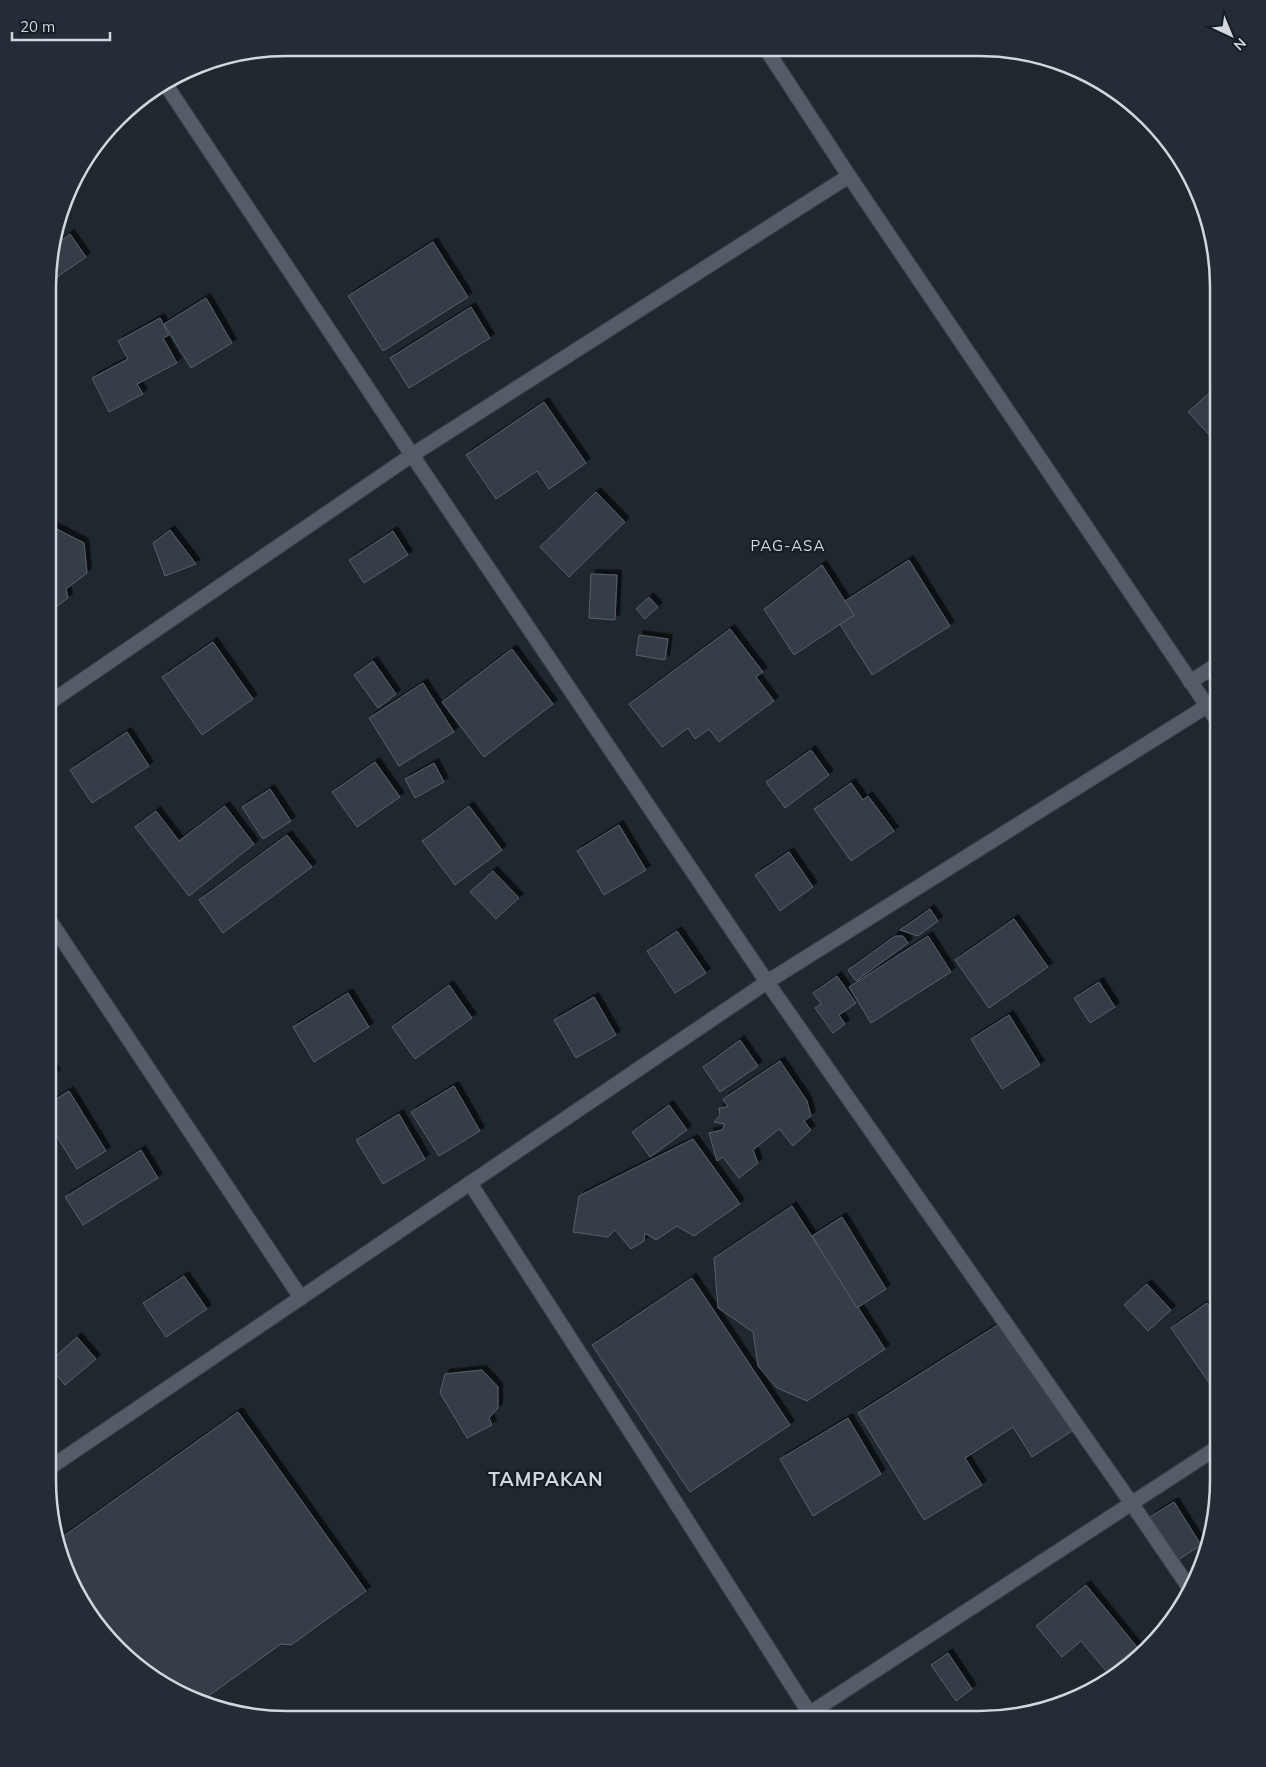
<svg xmlns="http://www.w3.org/2000/svg" width="1266" height="1767" viewBox="0 0 1266 1767" font-family="Mulish,sans-serif">
	<defs>
		<filter id="shadow"><feDropShadow dx="4.5" dy="-4.5" stdDeviation="0" flood-color="#0009"/></filter>
	</defs>
	<rect width="100%" height="100%" fill="#1f272f"/>
	<g fill="#343c46" stroke="#58616b" filter="url(#shadow)">
		<polygon points="70,234 86,257 50,282 50,255 53,246"/>
		<polygon points="433,242 468,297 383,351 348,296"/>
		<polygon points="206,298 232,343 191,368 164,324"/>
		<polygon points="471,307 490,338 409,388 390,358"/>
		<polygon points="160,318 169,335 163,338 177,363 137,384 143,394 109,412 92,378 128,359 118,341"/>
		<polygon points="1218,385 1218,438 1215,441 1188,412"/>
		<polygon points="544,402 586,463 549,489 537,471 496,499 466,455"/>
		<polygon points="596,492 625,522 569,577 540,547"/>
		<polygon points="49,525 84,543 87,573 66,589 68,598 49,612"/>
		<polygon points="170,530 196,564 165,576 153,543"/>
		<polygon points="393,531 408,555 364,583 349,560"/>
		<polygon points="909,560 950,626 872,675 831,610"/>
		<polygon points="822,565 854,615 794,655 764,609"/>
		<polygon points="591,574 617,575 615,620 589,618"/>
		<polygon points="649,597 658,607 645,619 636,609"/>
		<polygon points="730,629 763,672 756,677 774,701 719,742 709,729 695,739 688,728 662,747 629,704"/>
		<polygon points="639,635 668,639 665,660 636,655"/>
		<polygon points="213,642 253,699 202,735 162,677"/>
		<polygon points="512,649 553,704 484,757 442,702"/>
		<polygon points="373,661 396,694 378,708 354,675"/>
		<polygon points="423,683 454,732 399,766 369,718"/>
		<polygon points="127,732 149,766 92,803 70,770"/>
		<polygon points="811,750 829,775 785,808 766,782"/>
		<polygon points="375,762 400,797 357,827 332,792"/>
		<polygon points="434,763 444,782 415,798 405,779"/>
		<polygon points="851,783 863,800 868,796 894,831 851,861 814,809"/>
		<polygon points="270,789 291,821 263,839 242,807"/>
		<polygon points="225,806 254,844 189,896 135,827 156,811 179,841"/>
		<polygon points="469,806 502,850 455,885 422,841"/>
		<polygon points="619,825 646,870 604,895 577,851"/>
		<polygon points="287,835 312,867 223,933 199,900"/>
		<polygon points="789,852 813,887 780,911 755,875"/>
		<polygon points="493,871 519,898 496,919 470,892"/>
		<polygon points="930,909 938,921 918,936 900,930"/>
		<polygon points="1014,919 1048,967 989,1008 955,960"/>
		<polygon points="677,931 706,973 675,993 647,951"/>
		<polygon points="895,936 903,936 908,943 856,981 848,970"/>
		<polygon points="928,936 951,972 871,1023 849,987"/>
		<polygon points="837,976 856,1003 839,1015 845,1024 833,1033 815,1008 821,1004 813,993"/>
		<polygon points="1099,982 1115,1007 1090,1023 1074,998"/>
		<polygon points="449,985 472,1018 415,1059 392,1027"/>
		<polygon points="348,993 369,1027 314,1062 293,1027"/>
		<polygon points="594,997 616,1035 576,1058 554,1020"/>
		<polygon points="1009,1015 1040,1065 1002,1089 971,1039"/>
		<polygon points="740,1040 758,1066 720,1092 703,1067"/>
		<polygon points="780,1061 807,1101 811,1116 804,1121 811,1130 793,1146 779,1129 753,1150 758,1163 739,1178 723,1157 717,1161 709,1133 722,1130 725,1124 714,1122 720,1115 719,1108 728,1107 723,1099"/>
		<polygon points="48,1063 56,1074 48,1080"/>
		<polygon points="454,1086 480,1131 439,1156 411,1112"/>
		<polygon points="69,1091 106,1151 77,1169 48,1122 48,1104"/>
		<polygon points="669,1105 687,1130 650,1157 632,1132"/>
		<polygon points="399,1114 425,1159 383,1184 356,1140"/>
		<polygon points="693,1139 740,1204 694,1236 677,1226 656,1240 645,1233 644,1241 631,1249 615,1230 608,1237 573,1232 579,1196"/>
		<polygon points="141,1150 158,1178 83,1225 65,1197"/>
		<polygon points="792,1206 885,1349 807,1401 777,1388 758,1366 753,1332 718,1308 714,1258"/>
		<polygon points="842,1217 886,1289 857,1308 812,1236"/>
		<polygon points="184,1276 207,1309 166,1337 143,1303"/>
		<polygon points="692,1278 790,1425 690,1492 592,1345"/>
		<polygon points="1147,1284 1171,1310 1148,1331 1124,1305"/>
		<polygon points="1207,1303 1218,1318 1218,1378 1210,1384 1171,1328"/>
		<polygon points="1004,1321 1072,1431 1032,1457 1013,1427 965,1458 982,1485 924,1520 858,1413"/>
		<polygon points="77,1337 96,1359 65,1385 48,1365 48,1363"/>
		<polygon points="482,1370 498,1387 498,1408 489,1418 492,1425 467,1438 440,1393 445,1374"/>
		<polygon points="238,1412 366,1591 291,1645 281,1644 200,1702 141,1670 72,1586 61,1538"/>
		<polygon points="848,1418 881,1474 813,1516 780,1459"/>
		<polygon points="1174,1502 1201,1545 1178,1560 1150,1517"/>
		<polygon points="1086,1585 1137,1647 1107,1672 1081,1641 1062,1657 1036,1626"/>
		<polygon points="948,1653 972,1689 956,1701 931,1665"/>
	</g>
	<g fill="none" stroke-linecap="round" stroke-linejoin="round">
		<g stroke="#3d444a" stroke-width="16">
			<g id="minor">
				<polyline points="766,49 849,176 1218,722"/>
				<polyline points="166,85 412,455 767,982 1207,706"/>
				<polyline points="1190,682 1218,664"/>
				<polyline points="49,703 412,455 849,176"/>
				<polyline points="470,1183 646,1456 810,1714"/>
				<polyline points="1132,1504 1190,1589"/>
			</g>
		</g>
		<g stroke="#3d444a" stroke-width="16">
			<g id="secondary">
				<polyline points="48,918 301,1298"/>
				<polyline points="48,1469 767,982 1132,1504"/>
				<polyline points="801,1719 1218,1447"/>
			</g>
		</g>
		<use href="#minor" stroke="#545d67" stroke-width="14"/>
		<use href="#secondary" stroke="#545d67" stroke-width="14"/>
	</g>
	<g text-anchor="middle" stroke-width="4.5" stroke-linejoin="round" paint-order="stroke">
		<g font-size="15" letter-spacing="1" fill="#d2d7dd" stroke="#161d26">
			<text x="788" y="551">PAG-ASA</text>
		</g>
		<g font-size="19" font-weight="bold" letter-spacing="1" fill="#d2d7dd" stroke="#161d26">
			<text x="546" y="1486">TAMPAKAN</text>
		</g>
	</g>
	<path d="M0 0H1266V1767H0ZM287 56H979A231 231 0 0 1 1210 287V1480A231 231 0 0 1 979 1711H287A231 231 0 0 1 56 1480V287A231 231 0 0 1 287 56Z" fill="#252c35" fill-rule="evenodd"/>
	<path fill="none" stroke="#d2d7dd" stroke-width="2.5" d="M287 56H979A231 231 0 0 1 1210 287V1480A231 231 0 0 1 979 1711H287A231 231 0 0 1 56 1480V287A231 231 0 0 1 287 56Z"/>
	<g transform="translate(1231 35) rotate(136)" stroke="#161d26" stroke-width="4" paint-order="stroke">
	<path d="M0-4L9 19L0 12L-9 19Z" fill="#d2d7dd"/>
	<text y="-8" font-size="14" font-weight="bold" text-anchor="middle" fill="#d2d7dd">N</text>
	</g>
	<path d="M12 32v8h98v-8" fill="none" stroke="#d2d7dd" stroke-width="2.5"/>
	<text x="20" y="32" font-size="15" fill="#d2d7dd" stroke="#161d26" stroke-width="4" paint-order="stroke">20 m</text>
</svg>
